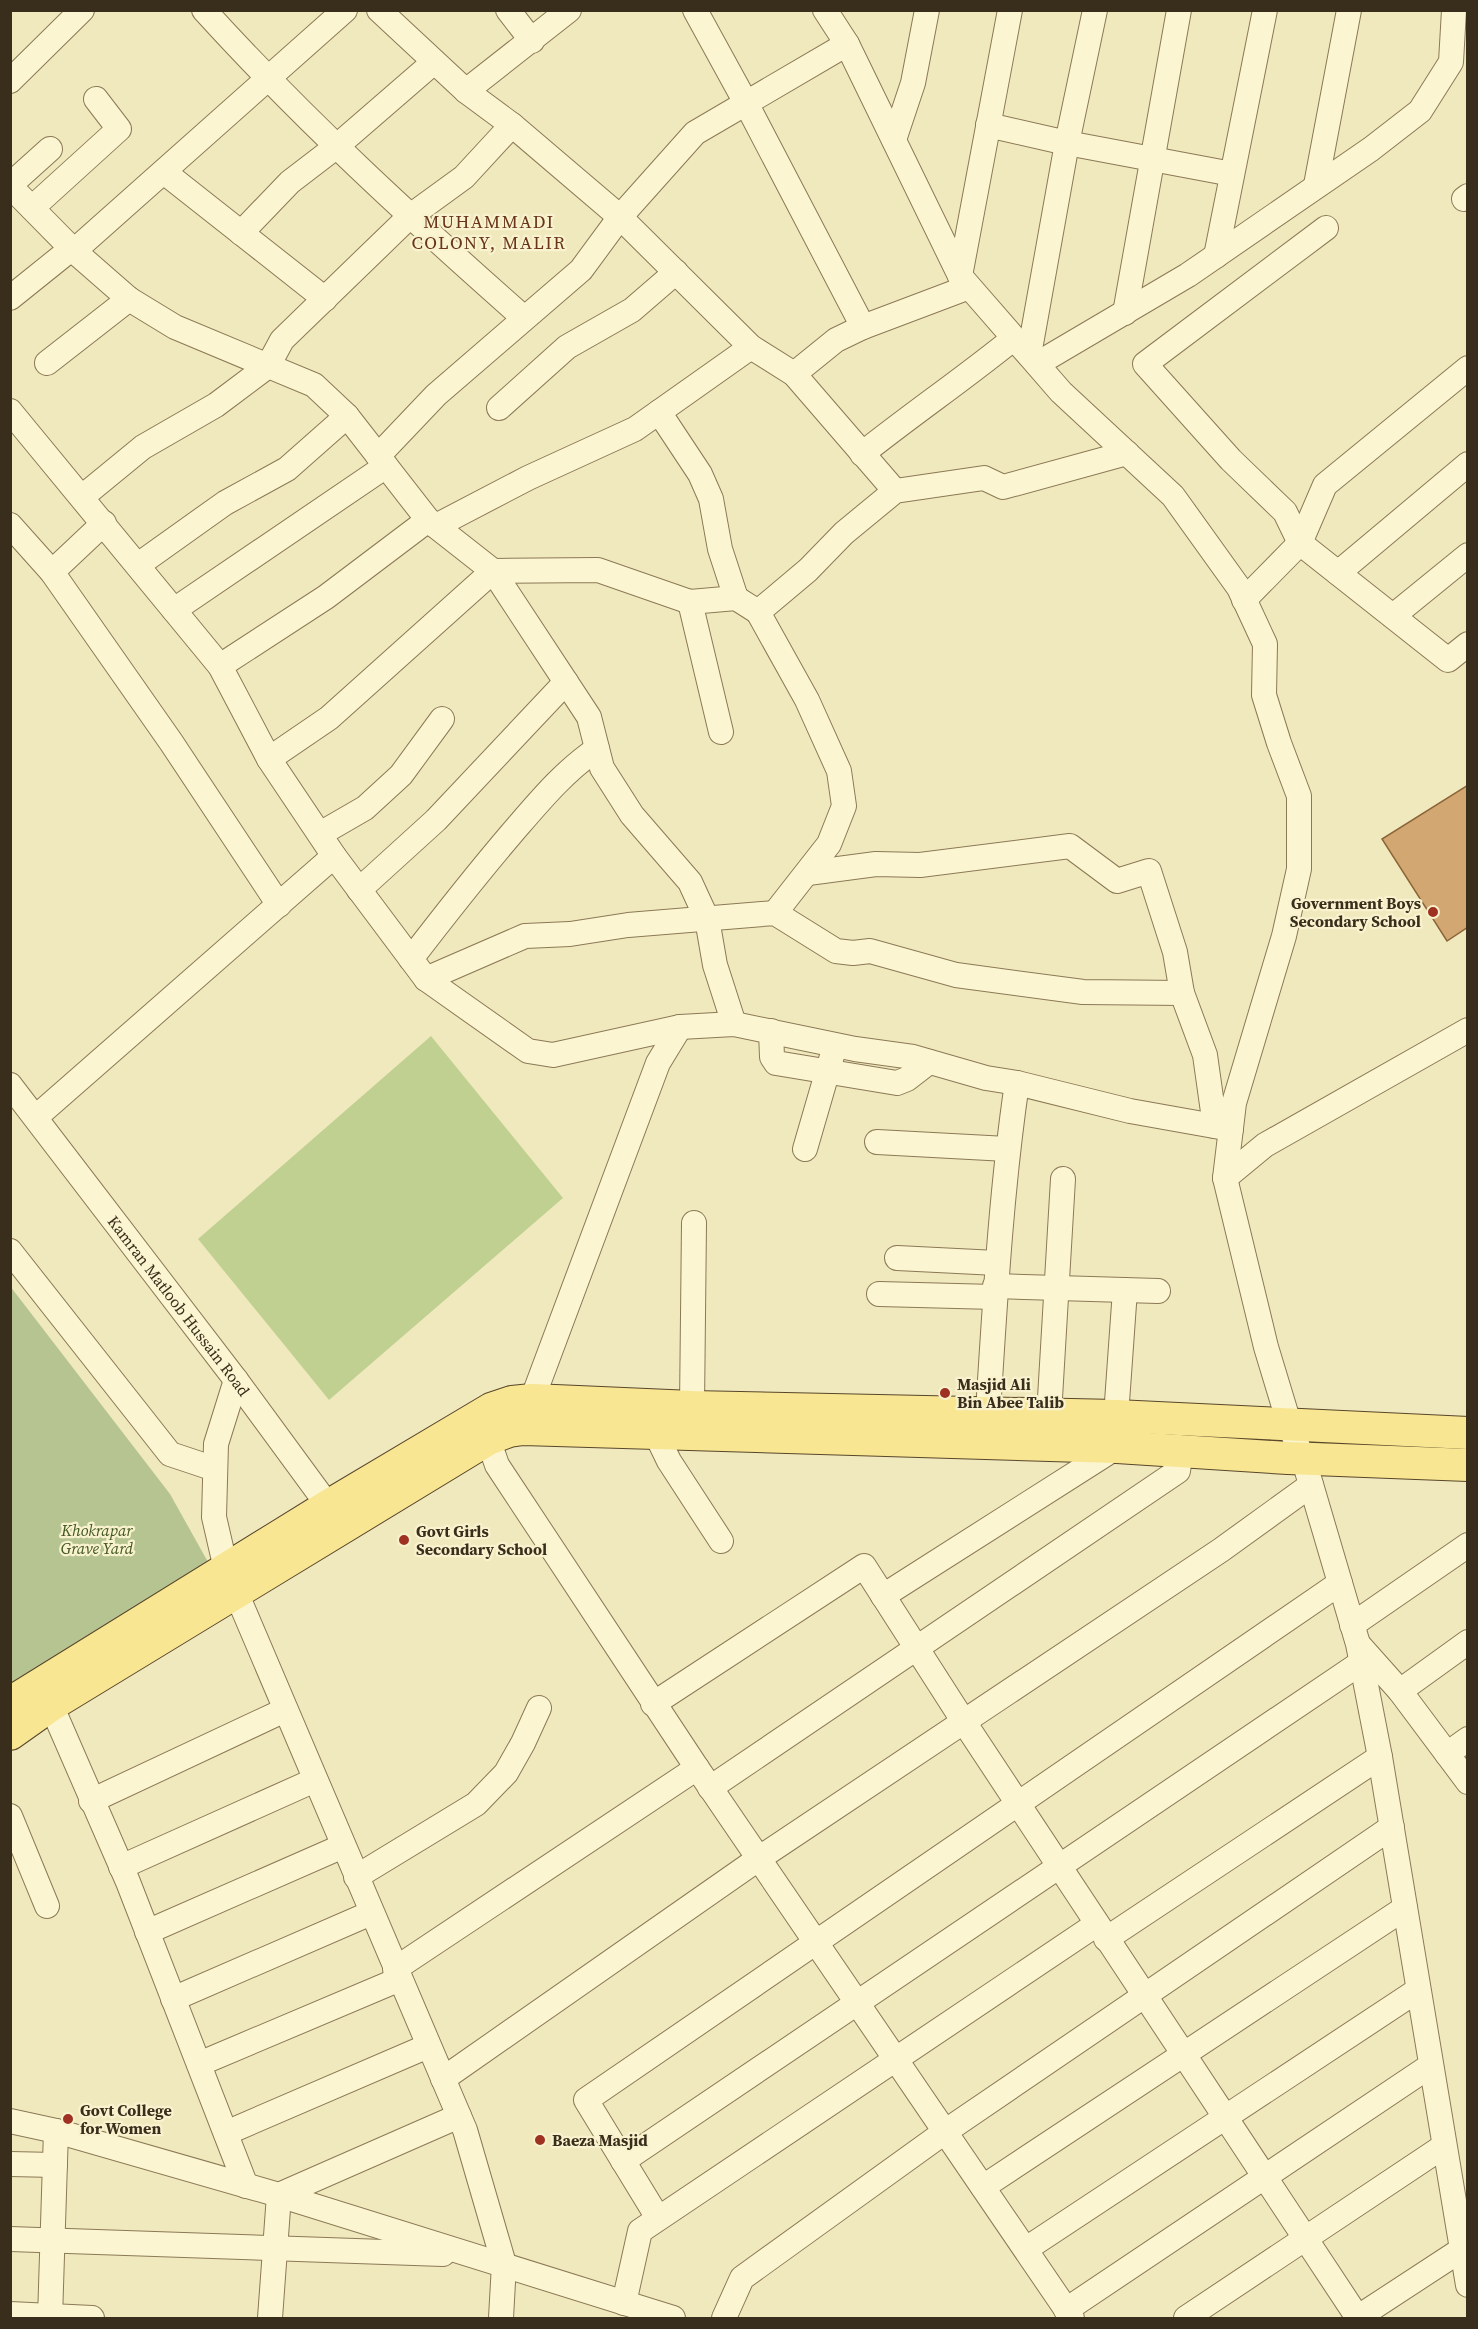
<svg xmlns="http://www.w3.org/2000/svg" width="1478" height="2329" viewBox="0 0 1478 2329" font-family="'Source Serif 4',serif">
	<rect width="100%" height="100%" fill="#f1e9be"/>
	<polygon fill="#c0d091" points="431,1036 563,1198 329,1400 198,1239"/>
	<polygon fill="#b6c491" points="10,1286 170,1494 213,1571 10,1690"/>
	<polygon fill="#d2a771" stroke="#8b6539" stroke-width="1.5" points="1468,785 1468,927 1447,941 1382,839"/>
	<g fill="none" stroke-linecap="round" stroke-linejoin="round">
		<g stroke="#8b7955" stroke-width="26">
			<g id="minor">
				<path d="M204 10C304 120 413 220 524 318"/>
				<polyline points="379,10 466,91 512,125 620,217 751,347 794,374 895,491"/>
				<polyline points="508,10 532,41"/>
				<polyline points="695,10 746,103 863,327"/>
				<polyline points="825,10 847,44 960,276 1061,392 1173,496 1239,588 1265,644 1264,695 1279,743 1299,796 1299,869 1284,936 1234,1103 1225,1178 1266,1347 1289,1423 1307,1471 1358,1644 1380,1757 1468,2285"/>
				<polyline points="10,81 82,10"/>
				<polyline points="466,91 569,10"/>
				<polyline points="988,125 1067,143 1232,174"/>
				<polyline points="894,140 913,83 927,10"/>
				<polyline points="164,172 325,299"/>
				<polyline points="10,185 50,149"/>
				<polyline points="1316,185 1349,10"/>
				<polyline points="10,186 74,251 129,299 175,327 314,385 347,416 428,520 493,571 589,717 602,768 632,815 690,882 707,919 715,965 734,1024"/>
				<polyline points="1464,199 1468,196"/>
				<polyline points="32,208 119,129 96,99"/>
				<polyline points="1326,228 1145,364 1231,460 1285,512 1300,543 1448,660 1468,644"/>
				<polyline points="241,233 290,182 337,146 434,62"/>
				<polyline points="74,251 345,10"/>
				<polyline points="1216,256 1265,10"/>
				<polyline points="960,276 1010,10"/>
				<polyline points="10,298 71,249"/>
				<polyline points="1125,313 1179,10"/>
				<polyline points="1029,355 1067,143 1095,10"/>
				<polyline points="47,363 129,299"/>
				<polyline points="1037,364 1188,275 1371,149 1420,111 1451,62 1454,10"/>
				<polyline points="794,374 836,340 863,327 969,287"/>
				<polyline points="499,408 567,347 632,310 676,272"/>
				<polyline points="10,411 220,666 269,759 334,856 426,979 528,1051 553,1055 680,1027 734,1024 855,1049 913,1057 986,1078 1017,1083 1130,1111 1231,1129"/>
				<polyline points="659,412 700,474 711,499 720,549 736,598"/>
				<path d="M862 454C912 414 965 378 1014 338"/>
				<polyline points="378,456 436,395 581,270 620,217 695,133 847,44"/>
				<polyline points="82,497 143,447 216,405 268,366 282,340 409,217 464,177 512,125"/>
				<polyline points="10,525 52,572 171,742 279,905"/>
				<polyline points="436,526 528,478 635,429 751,347"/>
				<polyline points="138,565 225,503 287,469 347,416"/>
				<polyline points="52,572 104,523"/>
				<polyline points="1338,573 1468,464"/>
				<polyline points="1244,600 1300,543 1325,485 1468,368"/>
				<polyline points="690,602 721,732"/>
				<polyline points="174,610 386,466"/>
				<polyline points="758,612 807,700 839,771 844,806 829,844 775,913"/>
				<polyline points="1393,616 1468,555"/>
				<polyline points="220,666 326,597 428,520"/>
				<polyline points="269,759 329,718 493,571 598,570 690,602 736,598 758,612 808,570 844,533 895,491 984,478 1003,487 1127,453"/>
				<polyline points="320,834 365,808 401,775 442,719"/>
				<polyline points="808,873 876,864 920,865 1070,846 1117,881 1149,871 1175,952 1182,993 1205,1055 1215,1126"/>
				<polyline points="359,890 436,820 566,682"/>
				<path d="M411 959C444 916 477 874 512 833 538 803 564 771 597 749"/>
				<polyline points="426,979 525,936 570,934 628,925 775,913 836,951 853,953 870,951 956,975 1083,992 1182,993"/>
				<polyline points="771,1031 772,1057 776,1063 897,1083 907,1079 929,1062"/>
				<path id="s1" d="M10 1085 236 1380 338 1519"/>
				<polyline points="36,1117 334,856"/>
				<polyline points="877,1142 1007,1149"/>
				<polyline points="805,1149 832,1056"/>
				<polyline points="1225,1178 1265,1145 1468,1030"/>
				<polyline points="10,1251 170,1454 215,1469"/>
				<polyline points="897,1258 997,1263"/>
				<polyline points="995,1286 1158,1291"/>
				<polyline points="879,1294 995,1297"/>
				<polyline points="236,1380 216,1444 214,1517 226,1569 465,2130 504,2264 501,2318"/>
				<polyline points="532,1400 658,1063 680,1027"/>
				<polyline points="692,1407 694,1223"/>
				<path d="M988 1412C995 1302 1001 1192 1017 1083"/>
				<polyline points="1049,1415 1063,1179"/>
				<polyline points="1116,1416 1125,1290"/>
				<polyline points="655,1432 669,1461 721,1541"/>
				<polyline points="488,1439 497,1465 697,1768 1072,2318"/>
				<polyline points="883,1596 1117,1447"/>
				<polyline points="1352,1625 1468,1545"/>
				<polyline points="1359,1645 1400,1691 1468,1782"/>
				<polyline points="1400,1691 1468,1642"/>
				<polyline points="653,1704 864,1566 964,1722 1358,2318"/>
				<polyline points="51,1705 128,1882 246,2186"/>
				<polyline points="1447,1754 1468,1739"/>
				<polyline points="710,1788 1178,1471 1181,1450"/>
				<polyline points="91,1801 285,1710"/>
				<polyline points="10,1816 47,1906"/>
				<polyline points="121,1867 315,1780"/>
				<polyline points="356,1877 476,1804 506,1773 523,1743 539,1708"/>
				<polyline points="147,1932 343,1846"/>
				<polyline points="1106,1939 1380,1757"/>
				<polyline points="395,1969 697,1768"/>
				<polyline points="173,1999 371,1913"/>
				<polyline points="199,2064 400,1979"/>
				<polyline points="443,2079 758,1859 1221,1550 1311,1485"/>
				<polyline points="10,2121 56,2131 279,2195 673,2318"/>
				<polyline points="226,2133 428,2046"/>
				<polyline points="623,2161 1362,1662"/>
				<polyline points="10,2164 55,2165"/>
				<polyline points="983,2187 1405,1908"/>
				<polyline points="658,2218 586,2100 1340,1583"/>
				<polyline points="10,2239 443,2254"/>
				<polyline points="1026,2249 1418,1990"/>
				<polyline points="624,2303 640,2231 1097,1924"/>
				<polyline points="1066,2310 1430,2066"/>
				<polyline points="10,2314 92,2318"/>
				<polyline points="50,2318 56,2131"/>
				<polyline points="270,2318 279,2195 459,2116"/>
				<polyline points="724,2318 742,2278 946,2131 1392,1827"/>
				<polyline points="1186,2318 1444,2146"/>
				<polyline points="1357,2318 1461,2250"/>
			</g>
		</g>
		<g stroke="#58462a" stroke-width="34">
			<g id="major">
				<polyline points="10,1703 328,1506 491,1409 512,1402 532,1400 692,1407 1116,1416 1468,1433"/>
				<polyline points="10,1734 51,1705 488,1439 509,1431 523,1429 1117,1447 1288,1458 1468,1465"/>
			</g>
		</g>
		<use href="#minor" stroke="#fbf5d1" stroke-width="24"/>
		<use href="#major" stroke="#f8e692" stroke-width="32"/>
	</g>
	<g fill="#9e3121" stroke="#f8f2ce" stroke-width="2">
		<circle cx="1433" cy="912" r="6"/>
		<circle cx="945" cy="1393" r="6"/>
		<circle cx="404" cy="1540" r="6"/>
		<circle cx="68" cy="2119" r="6"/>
		<circle cx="540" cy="2140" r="6"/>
	</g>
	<g text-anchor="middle" stroke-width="4.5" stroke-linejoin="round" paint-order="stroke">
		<g font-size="16" font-weight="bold" fill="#392e1b" stroke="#f8f2ce" text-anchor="start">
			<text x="1421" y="909" text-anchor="end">Government Boys<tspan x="1421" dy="18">Secondary School</tspan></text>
			<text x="957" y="1390">Masjid Ali<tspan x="957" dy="18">Bin Abee Talib</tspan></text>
			<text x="416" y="1537">Govt Girls<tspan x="416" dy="18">Secondary School</tspan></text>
			<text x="80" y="2116">Govt College<tspan x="80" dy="18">for Women</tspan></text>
			<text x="552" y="2146">Baeza Masjid</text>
		</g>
		<g font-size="16" fill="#392e1b" stroke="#f8f2ce">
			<text dy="6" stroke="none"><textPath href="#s1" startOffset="278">Kamran Matloob Hussain Road</textPath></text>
		</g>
		<g font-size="16" font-style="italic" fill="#415720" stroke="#f8f2ce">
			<text x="97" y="1536">Khokrapar<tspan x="97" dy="18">Grave Yard</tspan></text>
		</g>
		<g font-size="18" letter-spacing="1.5" fill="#693417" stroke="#f8f2ce">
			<text x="489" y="228">MUHAMMADI<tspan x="489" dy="21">COLONY, MALIR</tspan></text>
		</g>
	</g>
	<rect width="1478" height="2329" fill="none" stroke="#392e1b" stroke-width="24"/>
</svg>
